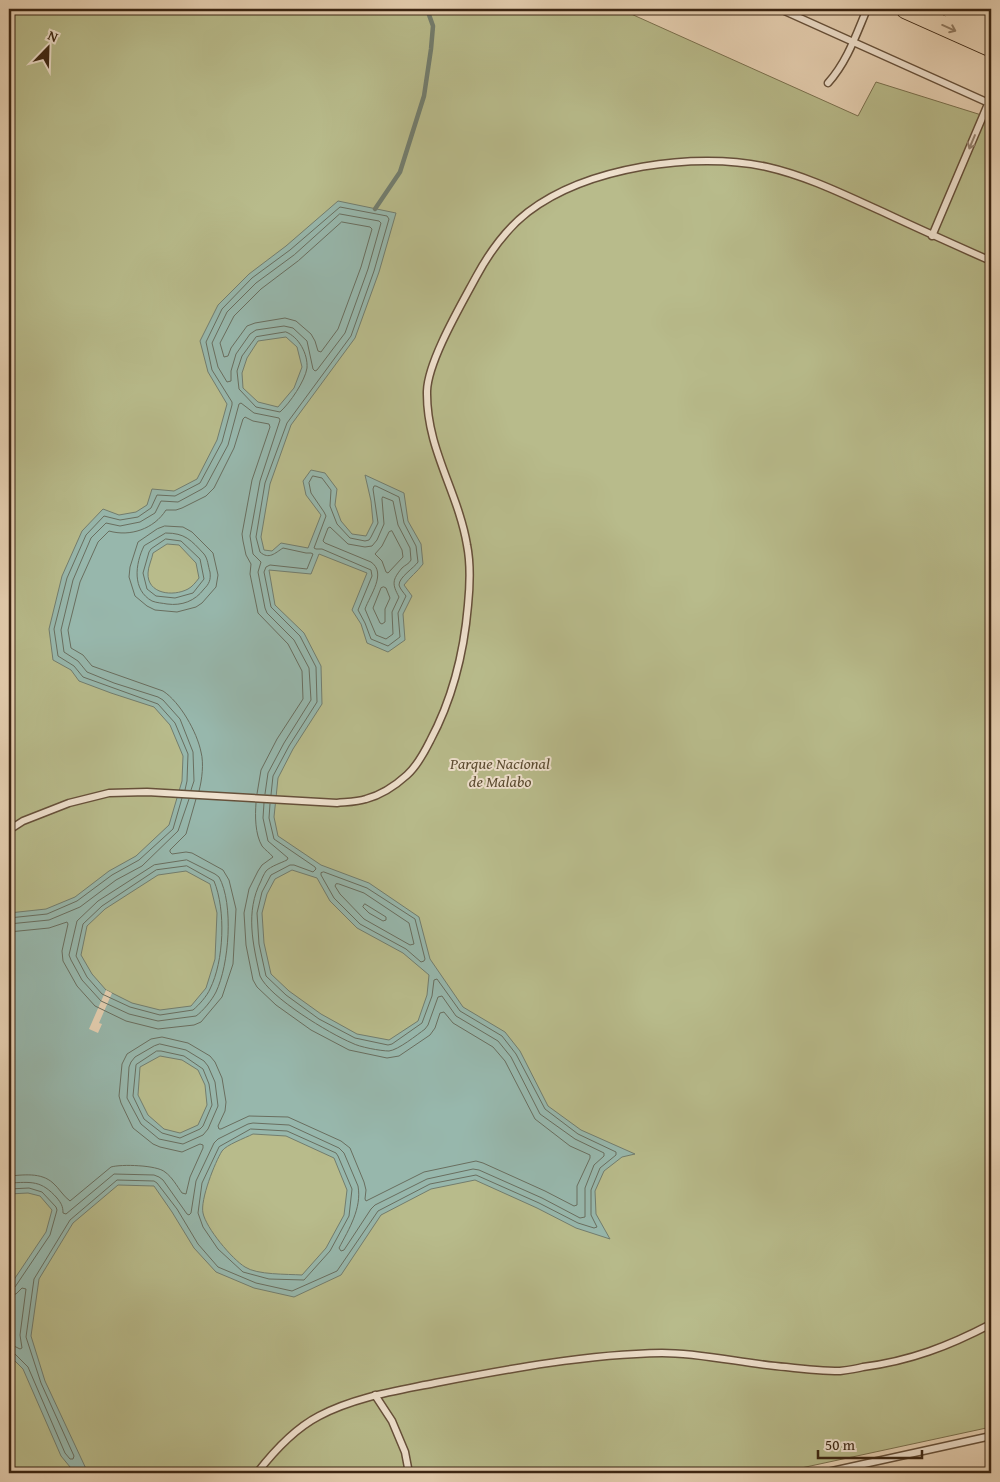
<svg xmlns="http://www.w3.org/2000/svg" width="1000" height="1482" viewBox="0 0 1000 1482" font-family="'Gentium Book Plus',serif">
	<rect width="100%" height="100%" fill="#e7d1b3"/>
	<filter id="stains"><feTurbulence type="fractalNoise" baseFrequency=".004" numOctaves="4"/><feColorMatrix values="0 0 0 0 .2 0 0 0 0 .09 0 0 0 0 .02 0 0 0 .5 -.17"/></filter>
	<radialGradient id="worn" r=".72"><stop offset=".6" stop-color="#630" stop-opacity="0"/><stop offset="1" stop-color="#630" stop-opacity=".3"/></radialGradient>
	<polygon fill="#b8bb8b" stroke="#7a704e" points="9,9 620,9 858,116 876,82 991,118 991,1427 778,1473 9,1473"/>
	<path fill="#97b7ac" stroke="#727d6e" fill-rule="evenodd" d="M338 201 396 213 379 272 355 338 291 425 270 484 261 537 264 550 272 551 281 543 308 548 321 515 306 495 303 481 311 470 325 473 337 489 335 505 341 521 352 534 366 536 373 522 371 501 365 475 404 493 408 521 421 544 423 564C417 572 410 577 404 585L412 596 403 614 405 640 388 652 367 643 361 624 352 610 367 573 319 554 311 574 269 570 275 605 304 633 321 666 322 704 293 749 278 778 274 817 278 836 321 865 369 883 419 917 430 959 463 1007 505 1032 520 1051 548 1106 581 1130 635 1154 622 1157 604 1171 595 1191 596 1214 610 1239 576 1228 537 1208 475 1180 431 1189 381 1215 341 1275 294 1297 254 1288 216 1272 194 1248 172 1212 154 1186 118 1185 73 1223 39 1279 31 1336 45 1381 88 1473H75L61 1456 23 1369 9 1355V1287L46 1232 52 1210 40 1196 28 1193 9 1194V913L46 909 75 897 109 871 136 856 169 825 182 781 183 756 170 725 154 707 111 693 79 681 71 670 53 660 49 629 62 576 82 531 103 509 119 515 136 512 147 505 152 489 174 491 197 479 217 440 227 404 208 372 200 341 218 305 249 274 286 246ZM286 337 297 347 302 367 294 388 278 407 258 402 243 388 242 373 247 358 258 341ZM167 544 179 545 196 563 199 578C196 582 192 587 188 589 173 597 147 594 148 573 148 567 152 559 153 553ZM292 870 317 878 330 901 357 928 403 953 429 975 427 995 418 1021 389 1040 357 1034 321 1014 289 991 271 974 264 943 262 913 267 894 275 879ZM186 871 210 884 217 913 215 959 206 988 191 1006 160 1010 132 1003 106 990 92 974 81 955 87 926 105 909 158 875ZM160 1056 182 1060 198 1070 205 1085 207 1105 198 1125 180 1133 164 1129 148 1115 138 1095 140 1067ZM253 1134 286 1136 334 1158 347 1190 344 1215 326 1248 302 1275C287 1274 257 1275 245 1267 232 1259 206 1228 203 1213 200 1200 215 1162 222 1151 226 1145 245 1138 253 1134Z"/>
	<polygon fill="#e7d1b3" points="106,990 112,993 99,1023 102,1024 98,1033 89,1029"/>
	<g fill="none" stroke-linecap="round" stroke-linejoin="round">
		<g stroke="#696e5f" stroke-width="1">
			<polygon points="340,214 379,221 381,223 368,269 345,333 317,370 315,371 313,369 307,341 293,328 284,326 256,330 250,334 236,354 231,371 231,381 227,382 218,367 212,343 227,312 256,283 294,255"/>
			<polygon points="342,222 370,227 372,229 361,267 338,329 321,352 318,351 315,341 311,334 296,321 285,318 255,323 247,326 231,348 228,356 224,357 220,343 234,316 261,289 298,261"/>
			<path d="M286 332C299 337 308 354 307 368 305 381 290 403 280 412L256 407 239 389 237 371 242 356 256 337Z"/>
			<path d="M313 476 322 478 331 490 330 506 337 524 350 538 365 541 369 540 371 537 378 523 373 489 374 486H376L399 497 404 523 416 546 418 562C414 568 399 577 399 585 400 589 404 593 406 596L398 613 400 637 388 646 371 639 365 623 358 610 372 576 371 570 322 549H316L314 548 326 516 324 512 311 493 309 483Z"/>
			<path d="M383 497 393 501 398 525 410 548 411 560C409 564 405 565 402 568 392 580 392 584 399 597L392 612 393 634 386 639 376 635 365 609C370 595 387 573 371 562L325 543 323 541 328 528 330 527 348 544 365 547 372 546 377 540 384 524 382 499Z"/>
			<polygon points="165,526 183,527 192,532 213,553 218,575 216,587 202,603 196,607 177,612 155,610 147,606 135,596 129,577 130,567 138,542 157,529"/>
			<polygon points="392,531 402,550 403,557 388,573 386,572 382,561 375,554 382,546 389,532"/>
			<path d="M166 533C185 533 191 540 204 554 208 559 208 566 210 572 211 580 209 584 204 589 195 601 182 606 167 604 162 603 157 603 152 601 132 590 135 564 144 546Z"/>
			<polygon points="166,539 181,541 200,559 204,579 193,593 175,598 156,596 147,589 143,573 149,552 151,549"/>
			<polygon points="384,587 386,588 390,598 385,609 385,622 382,624 380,623 373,608 381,588"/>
			<path d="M185 790 187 781 188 754 175 723 158 704 83 677 74 666 58 656 54 629 67 578 86 535 104 516 120 520 138 517 151 508 157 495 175 496 200 483 222 442 232 405V402L212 370 206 342 222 309 252 278 290 250 340 207 387 216 389 219 374 271 351 336 287 423 265 483 256 537 260 552C269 560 275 553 283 548L306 553H311L313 554 307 569 270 565 266 567 264 572 271 607 300 636 316 667 317 702 289 746 273 776 271 795"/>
			<polyline points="191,790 194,781 193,752 180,719 163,700 158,697 114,683 87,672 78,661 64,652 61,630 73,580 91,538 106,523 120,526 140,522 155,513 161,501 178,502 202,489 206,486 228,445 239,404 241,403 254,413 279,418 280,420 260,481 250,536 253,554 261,562 258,572 265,608 267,613 294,640 309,668 311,700 284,743 268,773 265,794"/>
			<path d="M199 791C202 780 204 763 201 752 197 732 180 702 163 691L92 666 83 655 71 648 68 630 80 582 98 542 109 531C130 537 154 529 166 510H176L182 508 206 496 214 488 234 448 243 419 245 417 253 421 269 424 270 427 252 480 242 534 243 541 246 555 251 564 250 574 258 613 288 644 302 671 303 699 277 739 261 770 257 794"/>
			<path d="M187 860 215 874 219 877C234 904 229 965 216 992 212 1000 203 1011 196 1016L158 1021 129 1014 101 1001 82 980 71 960 69 955 77 921 98 901 154 865Z"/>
			<path d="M187 866 214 881C226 910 224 961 210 989 207 996 199 1005 193 1010L160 1015 130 1007 102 994 87 977 76 956 83 924 102 906 156 870Z"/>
			<polygon points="324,872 367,888 415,919 425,959 424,961 421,962 406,949 360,924 334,898 321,875 321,873"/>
			<polygon points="339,884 364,893 409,923 414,944 410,945 364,919 340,894 335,886 336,884"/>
			<polygon points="365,904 386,917 386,920 383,921 369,913 363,907"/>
			<polyline points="9,918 47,914 77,901 112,875 139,860 173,829 182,798"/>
			<polyline points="9,924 49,920 80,907 116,880 142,866 178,831 189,799"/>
			<polyline points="9,932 49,928 67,922 68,924 62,951 63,961 77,986 95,1006 126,1021 158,1029 194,1025 201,1022 222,997 233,964 236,909 229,880 223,870 192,853 186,852 172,854 170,852 170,850 186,834 196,799"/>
			<polygon points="160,1044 186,1050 204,1061 208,1066 215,1082 218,1106 208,1129 203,1135 183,1144 159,1139 141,1124 127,1098 129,1067 131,1062 135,1057 154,1046"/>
			<polygon points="157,1051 161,1051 184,1056 203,1069 209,1084 212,1105 203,1126 200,1129 180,1138 162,1133 144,1119 133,1096 136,1065"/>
			<polygon points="251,1129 287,1131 336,1153 338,1156 352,1189 349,1216 330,1251 304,1280 269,1279 243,1272 218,1249 203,1227 198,1213 202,1183 219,1147"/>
			<path d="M9 1176C23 1175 41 1172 53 1183 59 1188 63 1196 70 1201L111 1167C121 1164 157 1165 165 1172 172 1177 177 1186 182 1193L186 1194 190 1177 203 1148V1145L200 1144 182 1152 160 1147 153 1144 133 1128 121 1103 119 1096 122 1064 127 1054 151 1039 162 1037 188 1043 210 1056 215 1062 222 1078 226 1102 225 1111 218 1126 219 1129H221L249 1116 288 1117 341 1141 350 1148 364 1182 366 1190 365 1199 366 1201 424 1172 476 1161 483 1163 545 1191 574 1206 577 1205V1186L590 1158V1155L570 1146 535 1119 505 1061 493 1047 453 1023 444 1012 440 1013 435 1028 430 1035 399 1056 387 1058 349 1050 311 1030 276 1005 257 987 253 980 246 945 244 913 249 889 258 871 262 865 273 857C270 853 265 850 262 846 255 834 255 816 256 803"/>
			<path d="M9 1183C32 1182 41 1180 57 1198 61 1203 63 1206 63 1213L66 1214 114 1174 154 1175 159 1177 163 1180 187 1214 189 1215 191 1213 196 1181 214 1143 218 1139 248 1124 253 1123 289 1125 339 1148 344 1153 358 1186C362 1208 349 1229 339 1248L341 1251 344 1250 371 1209 375 1205 427 1179 473 1169 479 1170 542 1198 580 1218 585 1217V1188L594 1165 604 1156V1153L575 1139 540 1114 511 1057 498 1041 456 1016 442 996 438 997 428 1025 425 1029C417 1035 398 1050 389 1051 381 1051 359 1047 352 1043 330 1034 269 997 260 976 253 944 245 912 261 881 262 878 264 874 266 871 271 866 281 863 287 860L288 858 268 841 263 818 264 803"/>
			<polyline points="9,1189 29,1188 42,1192 56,1207 57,1210 50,1235 15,1287 9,1289"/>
			<polyline points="9,1295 16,1294 22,1288 26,1289 20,1335 22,1348 20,1349 14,1346 9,1346"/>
			<polyline points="9,1352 14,1353 28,1367 65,1453 70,1459 73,1459 74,1456 41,1383 26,1337 34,1279 70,1220 117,1180 154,1181 157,1183 177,1209 198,1244 218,1267 256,1283 292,1291 337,1271 378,1211 430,1184 476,1175 539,1203 578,1223 594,1228 597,1227 591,1215 591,1190 600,1168 616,1155 616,1152 578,1134 545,1109 516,1054 502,1036 460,1011 437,979 434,980 432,996 422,1023 392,1044 388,1045 355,1038 319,1019 286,995 266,976 259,944 257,913 262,892 271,875 290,865 294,865 313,872 316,869 315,867 274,839 269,818 270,804"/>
		</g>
		<polyline stroke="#727d6e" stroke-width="4.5" points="375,209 400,172 424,96 431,49 433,26 427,9"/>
		<g stroke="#66503a" stroke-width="9">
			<g id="service">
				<polyline points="780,9 991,104"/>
				<path d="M828 83C847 62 856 35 867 9"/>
				<polyline points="932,236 991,97"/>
				<path d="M9 830 23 821 69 803 109 793 147 792 337 803C346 802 357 802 366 799 381 795 396 785 407 775 417 766 424 753 430 741 453 698 464 652 468 605 470 585 471 565 467 545 458 491 426 449 427 391 428 361 461 305 476 277 489 253 506 229 528 212 587 167 695 151 767 167 807 176 845 195 883 212 919 229 955 245 991 261"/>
				<polyline points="375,1395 392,1421 405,1452 409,1473"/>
				<path d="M257 1473C274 1451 294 1429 319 1416 355 1397 396 1391 435 1383 508 1369 588 1354 662 1353 703 1353 745 1364 786 1367 803 1369 822 1371 840 1371 848 1370 856 1369 863 1367 910 1361 949 1346 991 1324"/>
				<polyline points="823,1473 991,1436"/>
			</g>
		</g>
		<g stroke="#3b2512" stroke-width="21">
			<g id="primary">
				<polyline points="906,9 991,47"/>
				<polyline points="951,9 991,27"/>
			</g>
		</g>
		<use href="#service" stroke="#efe1ce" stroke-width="6"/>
		<use href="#primary" stroke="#e7d1b3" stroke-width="19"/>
	</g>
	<defs><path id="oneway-shaft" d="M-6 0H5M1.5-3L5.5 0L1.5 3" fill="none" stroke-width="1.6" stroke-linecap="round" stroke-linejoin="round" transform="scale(1.25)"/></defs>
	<use stroke="#917b62" href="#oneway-shaft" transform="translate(949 28) rotate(24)"/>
	<use stroke="#958370" href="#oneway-shaft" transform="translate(972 142) rotate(113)"/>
	<g text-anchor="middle" stroke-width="4" stroke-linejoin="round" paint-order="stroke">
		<g font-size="16" font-style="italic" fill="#5a4a30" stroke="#efe1ce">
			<text x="500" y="769">Parque Nacional<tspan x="500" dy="18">de Malabo</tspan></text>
		</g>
	</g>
	<rect width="1000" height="1482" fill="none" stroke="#e7d1b3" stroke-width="30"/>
	<rect x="10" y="10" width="980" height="1462" fill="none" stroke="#3b2512" stroke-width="2.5"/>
	<rect x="15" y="15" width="970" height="1452" fill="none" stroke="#3b2512"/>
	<g transform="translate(48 48) rotate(23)" stroke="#efe1ce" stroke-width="4" paint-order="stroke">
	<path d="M0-4L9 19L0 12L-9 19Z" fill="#3b2512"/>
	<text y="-8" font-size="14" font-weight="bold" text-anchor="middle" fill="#3b2512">N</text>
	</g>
	<path d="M818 1450v8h104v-8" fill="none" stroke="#3b2512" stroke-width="2.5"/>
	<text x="825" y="1450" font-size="15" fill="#3b2512" stroke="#efe1ce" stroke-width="4" paint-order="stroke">50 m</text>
	<rect width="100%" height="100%" filter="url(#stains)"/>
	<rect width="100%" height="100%" fill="url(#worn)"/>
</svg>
